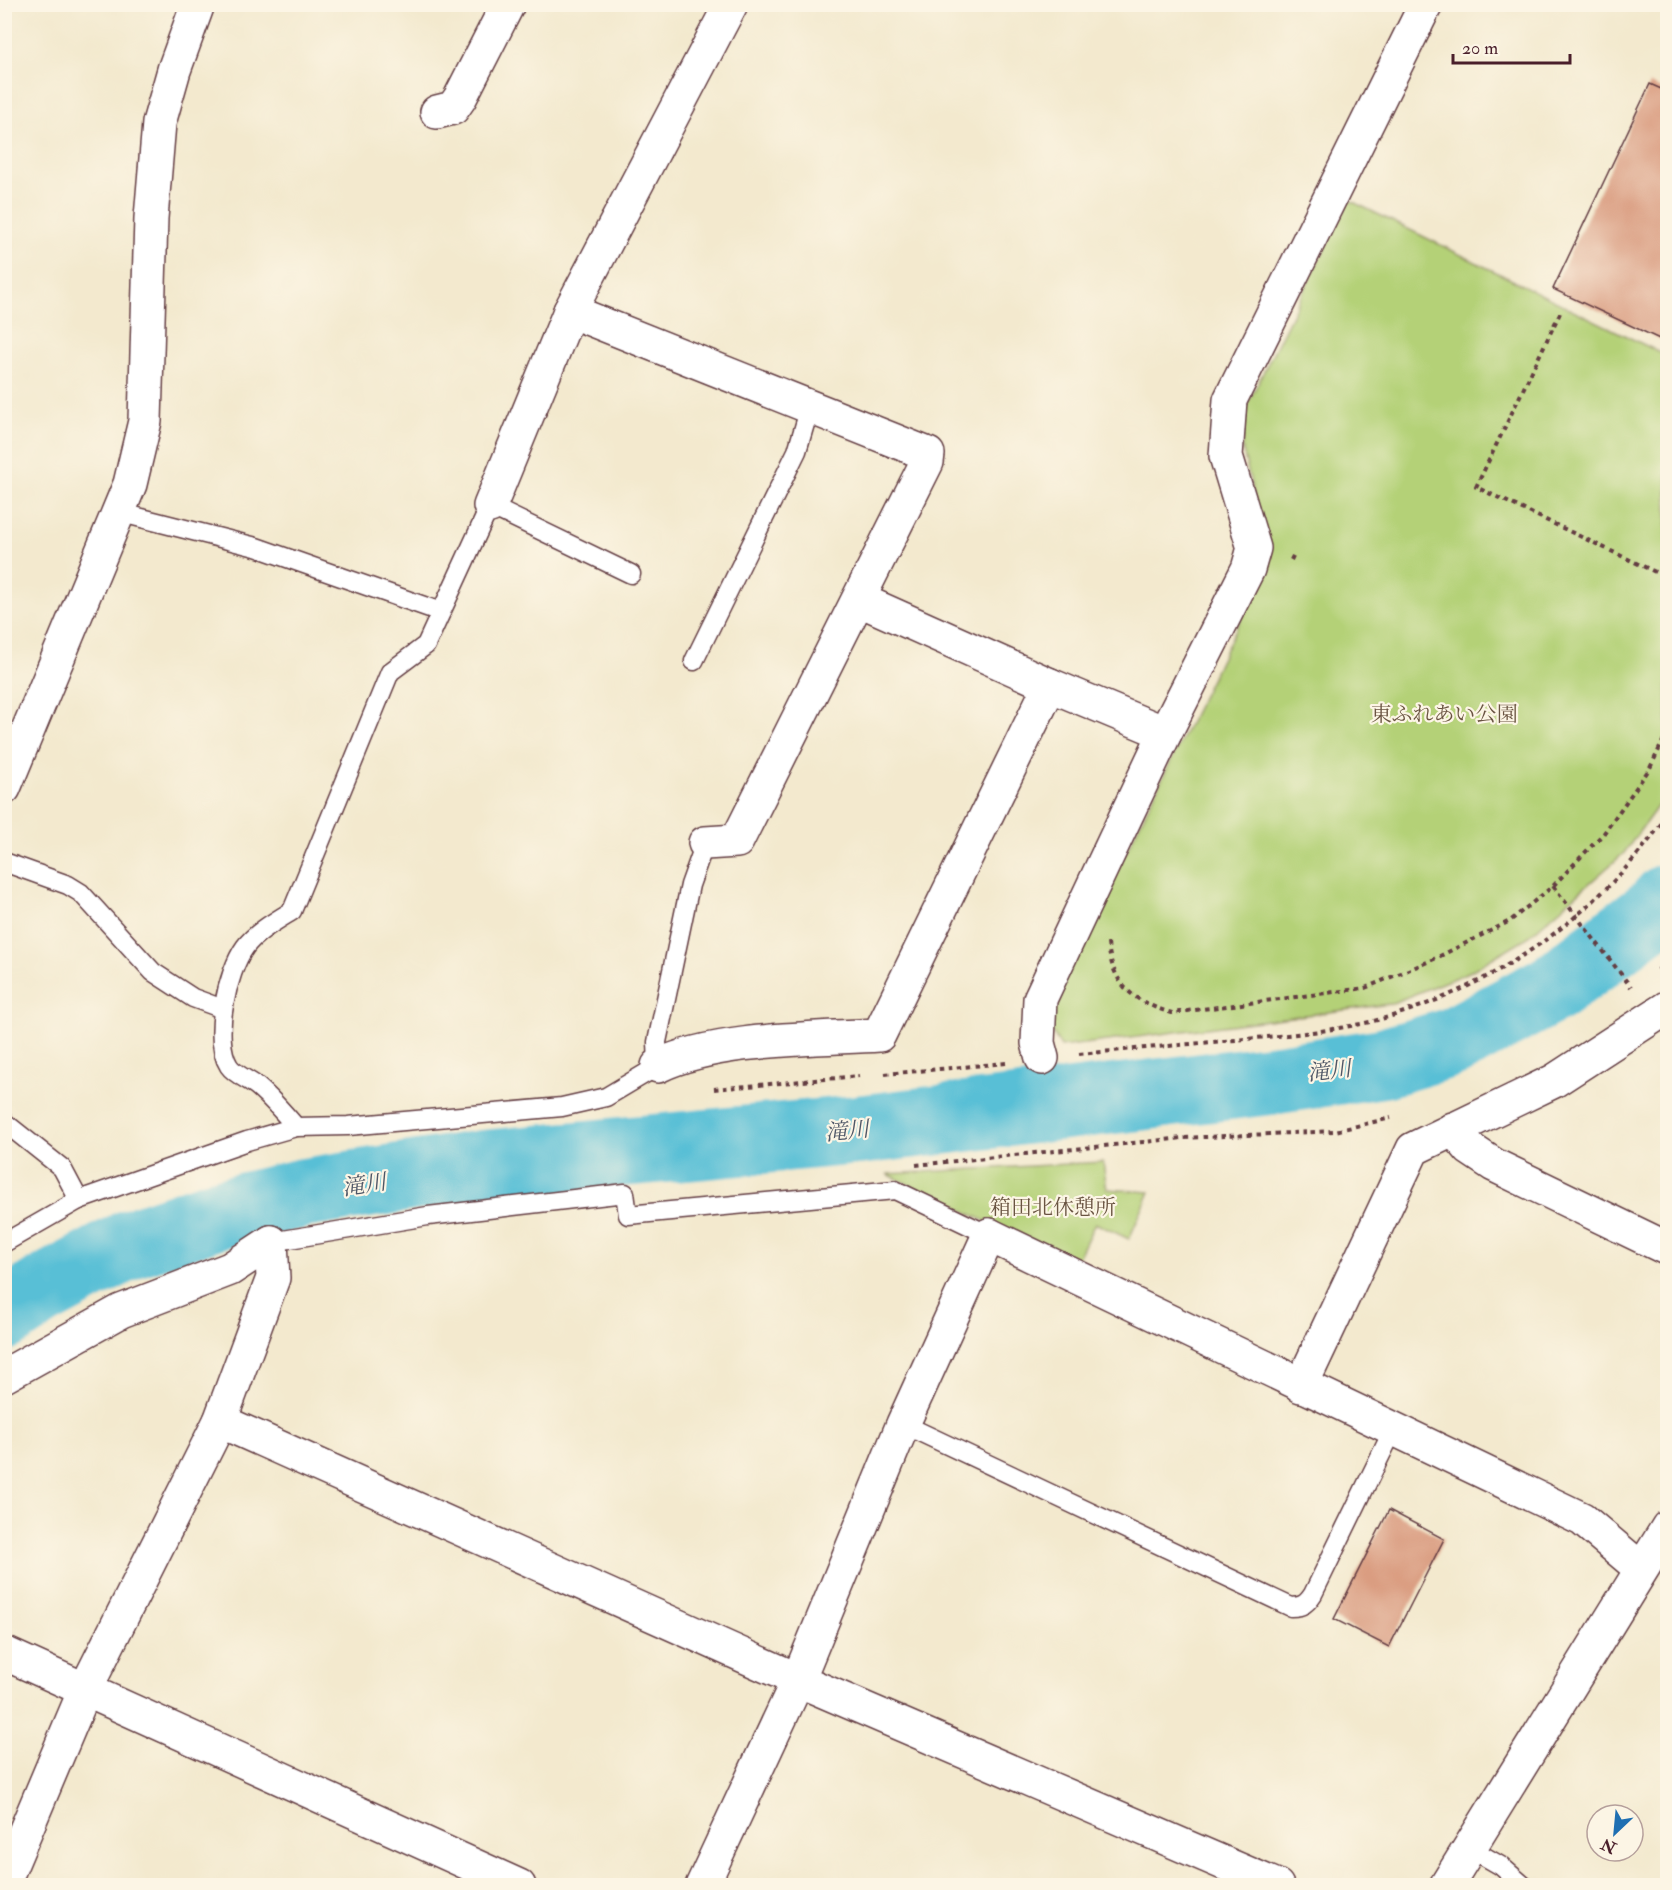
<svg xmlns="http://www.w3.org/2000/svg" width="1672" height="1890" viewBox="0 0 1672 1890" font-family="'IM FELL Double Pica','Noto Serif JP',serif">
	<rect width="100%" height="100%" fill="#fcf5e5"/>
	<filter id="ink" filterUnits="userSpaceOnUse"><feTurbulence type="fractalNoise" baseFrequency=".0167" numOctaves="2"/><feDisplacementMap in="SourceGraphic" scale="12" xChannelSelector="R" yChannelSelector="G"/><feConvolveMatrix kernelMatrix="1 2 1 2 8 2 1 2 1" color-interpolation-filters="sRGB"/></filter>
	<filter id="wash" filterUnits="userSpaceOnUse"><feTurbulence type="fractalNoise" baseFrequency=".008" numOctaves="4" result="noise"/><feDisplacementMap in="SourceGraphic" scale="24" xChannelSelector="R" yChannelSelector="G"/><feGaussianBlur stdDeviation="1.35" result="paint"/><feColorMatrix in="noise" values="0 0 0 0 0 0 0 0 0 0 0 0 0 0 0 0 0 1.4 0 .05"/><feComposite in="paint" operator="in"/></filter>
	<g filter="url(#wash)">
		<rect width="100%" height="100%" fill="#f3e9ce"/>
		<g fill="#b4d177" stroke="#7f7851" stroke-width="1.5">
			<polygon points="1349,200 1667,356 1667,793 1624,853 1528,937 1469,972 1390,1004 1061,1047 1050,1028 1052,1002 1262,576 1255,500 1242,447 1247,405"/>
			<polygon points="1103,1162 1107,1189 1150,1192 1129,1239 1095,1223 1075,1264 887,1174"/>
		</g>
		<g fill="none" stroke-linecap="round" stroke-linejoin="round">
			<polyline stroke="#58bfd6" stroke-width="70" points="4,1316 41,1292 130,1244 213,1215 304,1193 482,1165 858,1130 1278,1079 1383,1063 1453,1042 1553,988 1657,910 1668,898"/>
		</g>
		<g id="blocks">
			<g fill="#da9d81">
				<polygon points="1650,84 1668,92 1668,343 1553,289"/>
				<polygon points="1389,1510 1444,1539 1389,1647 1334,1619"/>
			</g>
		</g>
	</g>
	<g filter="url(#ink)">
		<use href="#blocks" fill-opacity="0" stroke="#633d43" stroke-width="1.5"/>
		<g fill="none" stroke-linecap="round" stroke-linejoin="round">
			<g stroke="#633d43" stroke-width="21">
				<g id="service">
					<polyline points="118,512 256,547 441,612"/>
					<polyline points="694,661 797,451 810,407"/>
					<polyline points="4,862 68,885 81,893 153,972 193,998 223,1009"/>
					<polyline points="4,1122 62,1168 79,1200"/>
					<path d="M296 1127C284 1113 272 1099 258 1087 250 1080 235 1075 229 1066 212 1039 227 972 245 947 256 932 276 921 292 911L390 672 426 645 490 506 631 574"/>
					<polyline points="271,1242 428,1216 625,1193 628,1215 895,1190 989,1235"/>
					<polyline points="4,1243 79,1200 247,1141 296,1127 348,1126 562,1107 606,1097 658,1066 657,1042 690,885 705,843"/>
					<path d="M903 1424 1291 1607C1303 1607 1307 1603 1313 1594L1393 1430"/>
					<polyline points="1468,1847 1501,1866 1524,1886"/>
				</g>
			</g>
			<g stroke="#633d43" stroke-width="36">
				<g id="minor">
					<polyline points="437,112 453,108 460,98 508,4"/>
					<polyline points="570,311 928,454 927,462 737,841 705,843"/>
					<polyline points="490,506 570,311 731,4"/>
					<polyline points="860,600 1050,685 1165,733"/>
					<polyline points="4,788 130,484 145,421 151,218 159,123 174,70 198,4"/>
					<polyline points="1042,1058 1038,1043 1040,999 1165,733 1248,569 1254,548 1226,456 1230,400 1426,4"/>
					<path d="M658 1066C716 1038 814 1039 879 1035L1050 685"/>
					<polyline points="1453,1129 1470,1149 1494,1165 1668,1249"/>
					<polyline points="989,1235 1582,1519 1640,1568"/>
					<polyline points="4,1376 121,1311 230,1269 271,1242"/>
					<polyline points="1301,1386 1413,1149 1554,1081 1668,1007"/>
					<polyline points="220,1421 798,1680 1277,1886"/>
					<polyline points="4,1882 85,1690 220,1421 273,1278 271,1242"/>
				</g>
			</g>
			<g stroke="#633d43" stroke-width="36">
				<g id="tertiary">
					<polyline points="4,1653 519,1886"/>
					<polyline points="702,1886 798,1680 903,1424 989,1235"/>
					<polyline points="1446,1886 1668,1527"/>
				</g>
			</g>
			<g stroke="#633d43" stroke-width="4" stroke-dasharray="4.5 4.5" stroke-linecap="butt">
				<polyline points="1560,313 1476,487 1668,578"/>
				<polyline points="1291,560 1295,552"/>
				<polyline points="1553,886 1631,987"/>
				<path d="M1108 943C1112 986 1134 1002 1172 1013L1365 988 1432 960 1510 921 1553 886 1604 833 1650 768 1668 731"/>
				<polyline points="1658,970 1668,961"/>
				<path d="M1079 1054C1135 1049 1190 1044 1246 1039 1299 1034 1357 1029 1407 1011 1512 976 1606 906 1668 814"/>
				<polyline points="885,1074 1006,1063"/>
				<polyline points="714,1089 859,1076"/>
				<polyline points="916,1165 1183,1138 1335,1131 1391,1118"/>
			</g>
			<use href="#service" stroke="#fff" stroke-width="18"/>
			<use href="#minor" stroke="#fff" stroke-width="33"/>
			<use href="#tertiary" stroke="#fff" stroke-width="33"/>
		</g>
	</g>
	<g text-anchor="middle" stroke-width="4.5" stroke-linejoin="round" paint-order="stroke">
		<g font-size="21" fill="#6a5442" stroke="#fcf5e5">
			<text x="1444" y="721">東ふれあい公園</text>
			<text x="1053" y="1214">箱田北休憩所</text>
		</g>
		<g font-size="22" font-style="italic" fill="#4f5767" stroke="#fcf5e5">
			<text transform="translate(1329 1070) rotate(-7)" y="8">滝川</text>
			<text transform="translate(847 1130) rotate(-6)" y="8">滝川</text>
			<text transform="translate(364 1184) rotate(-9)" y="8">滝川</text>
		</g>
	</g>
	<rect width="1672" height="1890" fill="none" stroke="#fcf5e5" stroke-width="24"/>
	<g transform="translate(1615 1833) rotate(206)"><circle r="28" fill="#fcf5e5" stroke="#b59f9b" stroke-width="1.5"/>
	<path d="M0-4.5L10 22L0 15L-10 22Z" fill="#1f6fb2"/>
	<text y="-9" font-size="16" font-weight="bold" text-anchor="middle" fill="#4a1f2b">N</text>
	</g>
	<path d="M1453 54v9h117v-9" fill="none" stroke="#4a1f2b" stroke-width="3"/>
	<text x="1462" y="54" font-size="18" fill="#4a1f2b" stroke="#fcf5e5" stroke-width="4.5" paint-order="stroke">20 m</text>
</svg>
